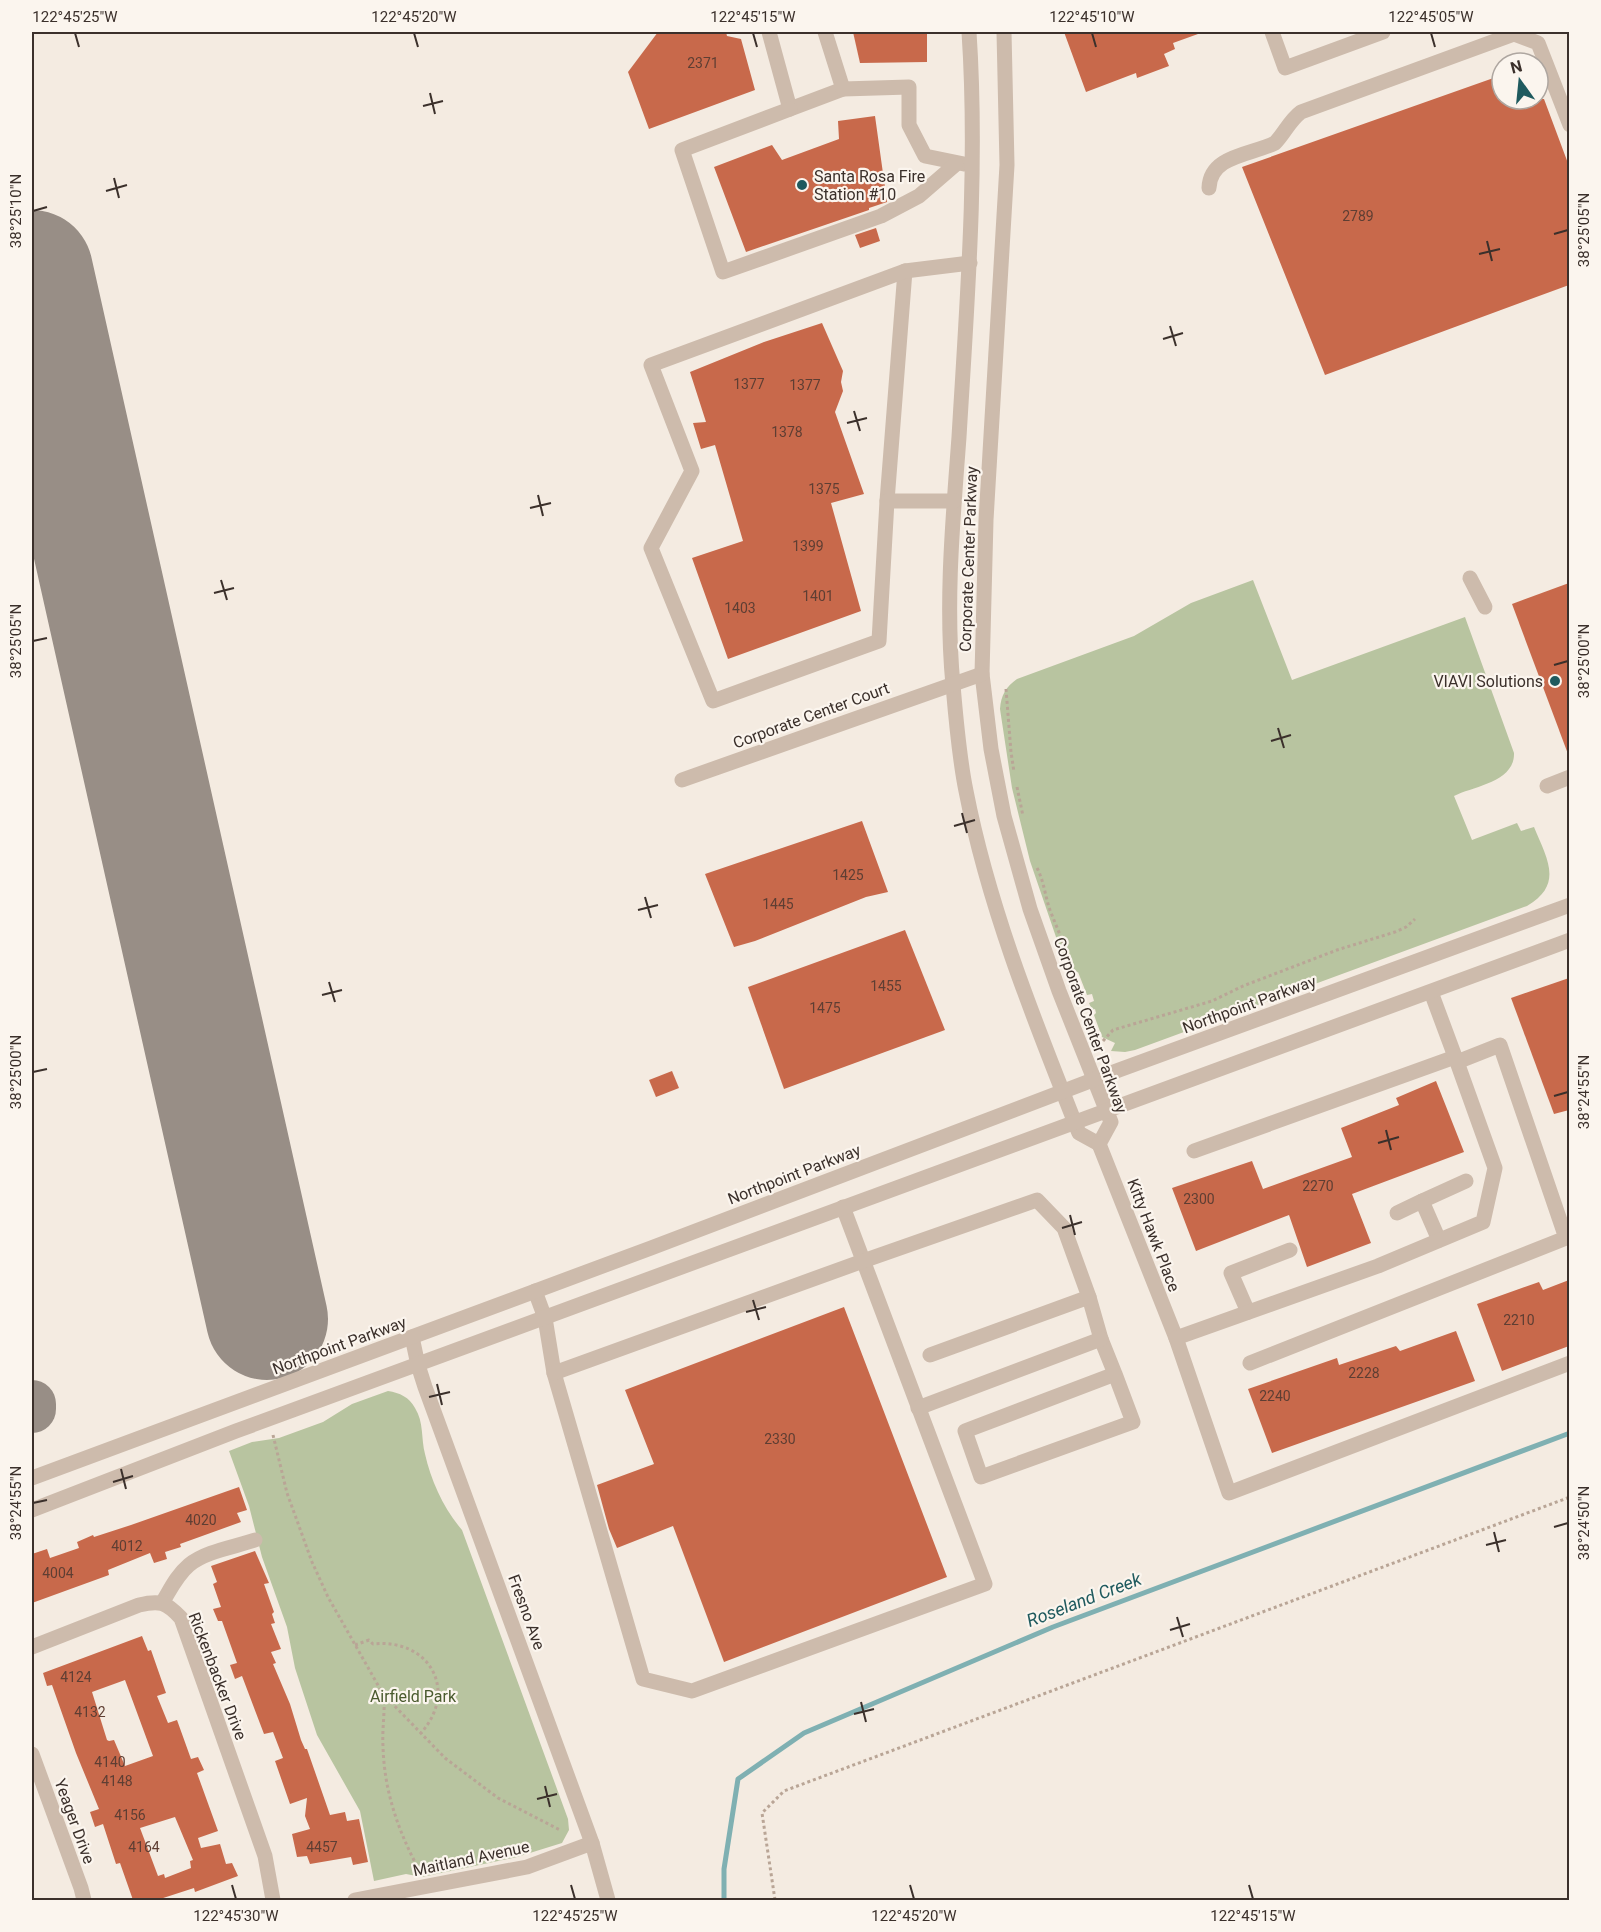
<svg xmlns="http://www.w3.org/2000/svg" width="1601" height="1932" viewBox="0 0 1601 1932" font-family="Roboto,sans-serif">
	<rect width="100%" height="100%" fill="#f4ebe1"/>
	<g fill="#b8c4a0">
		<path d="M1253 580 1292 680 1465 617 1514 753C1515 782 1474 786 1454 796L1472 840 1517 823 1521 831 1534 827C1547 859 1564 884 1527 906L1135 1050 1125 1052 1111 1051 1115 1043 1102 1037 1094 1015 1096 1013 1095 1009 1092 1010 1089 1003 1094 1001 1092 994 1087 995 1078 972 1069 975 1030 861 1012 788 1000 709C1001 695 1006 687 1017 679L1134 636 1191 603Z"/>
		<path d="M388 1391C400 1393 409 1397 415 1408 424 1422 421 1439 425 1454 431 1481 444 1509 462 1530L568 1819 569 1830 562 1843 517 1857 422 1877 406 1874 374 1881 360 1811 317 1735 295 1668 287 1627 262 1557 249 1506 229 1451 252 1442 279 1438 323 1422 352 1404Z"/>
	</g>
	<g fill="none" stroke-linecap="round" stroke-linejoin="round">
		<polyline stroke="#7fb0b2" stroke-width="5" points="724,1900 724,1869 738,1779 804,1733 1053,1627 1570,1433"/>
		<polyline stroke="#988e86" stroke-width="48" points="32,1404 32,1409"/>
		<polyline stroke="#988e86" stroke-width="122" points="32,271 267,1319"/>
	</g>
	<g fill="#c8694b" fill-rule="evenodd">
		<polygon points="658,32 726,32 727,36 741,39 755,90 649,129 628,72"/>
		<polygon points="853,32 927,32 927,62 860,63"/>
		<polygon points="1064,32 1198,32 1198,34 1173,43 1175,49 1164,54 1169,66 1137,78 1136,73 1086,92"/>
		<polygon points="1502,75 1502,99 1544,99 1569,166 1569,285 1325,375 1242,167"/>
		<polygon points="875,116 887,202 869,208 869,210 746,252 714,167 772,145 782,160 839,139 838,121"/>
		<polygon points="876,228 880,241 860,248 855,235"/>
		<polygon points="822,323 843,371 841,382 843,391 835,412 864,494 831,503 861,611 728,659 692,558 743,541 715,445 701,449 693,423 706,422 690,372 764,342"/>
		<polygon points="1569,583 1569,754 1568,754 1512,604"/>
		<polygon points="862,821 888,892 866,897 755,941 734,947 705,874"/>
		<polygon points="905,930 945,1030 784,1089 748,987"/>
		<polygon points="1569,978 1569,1110 1554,1114 1511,998"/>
		<polygon points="672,1071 679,1088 656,1097 649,1080"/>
		<polygon points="1436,1081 1464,1152 1352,1194 1371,1243 1307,1267 1289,1215 1196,1251 1172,1188 1252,1161 1263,1189 1352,1157 1341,1128 1399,1105 1396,1098"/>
		<polygon points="1569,1280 1569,1346 1502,1371 1477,1304 1539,1282 1543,1290"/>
		<polygon points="844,1307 947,1577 724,1662 673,1526 617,1548 609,1529 597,1485 654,1464 625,1390"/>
		<polygon points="1456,1331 1475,1381 1272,1453 1248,1389 1337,1358 1339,1365 1396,1346 1400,1351"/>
		<polygon points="239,1487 247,1510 237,1513 241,1522 180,1544 181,1547 165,1552 167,1559 154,1563 150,1553 108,1570 109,1575 32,1603 32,1554 47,1549 50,1558 79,1548 77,1542 93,1535 94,1537 131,1525"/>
		<polygon points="255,1551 269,1583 264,1584 274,1612 272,1614 275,1623 271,1624 281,1649 271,1652 276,1663 273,1664 290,1704 301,1740 305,1749 307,1749 330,1815 345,1812 347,1821 359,1819 368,1862 353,1865 351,1857 310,1864 307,1856 297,1857 292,1834 310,1829 305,1816 307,1798 290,1804 275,1761 283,1758 273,1732 264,1734 242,1676 235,1679 230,1665 237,1663 222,1621 218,1621 213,1609 221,1607 213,1584 217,1582 211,1566"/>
		<path d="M142 1636 148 1651 151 1650 166 1693 157 1696 168 1723 177 1720 191 1759 198 1757 204 1770 197 1773 218 1831 198 1838 201 1848 220 1844 226 1864 232 1863 238 1876 195 1892 194 1888 157 1900H133L120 1863 116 1864 103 1824 95 1827 90 1812 99 1809 76 1753 52 1685 47 1686 43 1673ZM125 1680 153 1756 125 1766 114 1740 109 1741 107 1740 92 1692ZM175 1817 193 1860 190 1861 191 1868 165 1878 164 1874 158 1876 140 1828Z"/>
	</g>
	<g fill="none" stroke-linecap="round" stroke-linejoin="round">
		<g stroke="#b9a596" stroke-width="3" stroke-dasharray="3 3" stroke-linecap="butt">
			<polyline points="1006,689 1011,752 1014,772"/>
			<polyline points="1017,787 1023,816"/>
			<path d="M1037 868C1044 881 1045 896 1050 910 1058 931 1068 951 1072 974"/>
			<polyline points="1103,1041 1113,1030 1212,1001 1243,986 1337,950 1395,932 1406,927 1415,919"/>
			<polyline points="273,1435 287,1493 312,1562 328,1597 383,1694 445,1758 498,1798 560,1830"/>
			<path d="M355 1645 369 1640 373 1644C429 1638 459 1690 421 1733"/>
			<path d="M384 1695C385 1713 382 1729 383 1746 384 1789 397 1828 417 1866"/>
			<polyline points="775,1900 762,1813 784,1791 1570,1497"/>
		</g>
		<g stroke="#cdbbac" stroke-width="15">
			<polyline points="769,32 790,109 843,89"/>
			<polyline points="825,32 843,89 909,87 909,125 925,156 964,164"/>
			<path d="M969 32C978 167 967 302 959 437 953 519 945 602 953 685 956 720 959 757 966 791 989 909 1035 1022 1079 1133L1099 1144"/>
			<polyline points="1004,32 1007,165 986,520 982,674 991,749 1004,816 1030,909 1059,991 1111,1122 1099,1144"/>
			<polyline points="1272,32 1285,68 1383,32"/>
			<polyline points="790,109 682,150 723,272 881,216 919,196 956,164"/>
			<path d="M1209 188C1210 155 1252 155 1275 143 1285 133 1289 121 1301 112L1514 34 1538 43 1570 125"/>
			<polyline points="887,501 905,271"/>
			<polyline points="954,501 887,501 879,641 713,701 651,548 692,471 651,365 905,271 970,263"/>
			<polyline points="1470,578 1485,607"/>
			<polyline points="682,780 982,674"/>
			<polyline points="1547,786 1570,777"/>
			<polyline points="1099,1144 1176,1338 1229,1493 1570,1363"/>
			<polyline points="1194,1151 1455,1057"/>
			<polyline points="1422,1201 1466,1181"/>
			<polyline points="1397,1213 1422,1201 1439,1240"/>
			<polyline points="535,1291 545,1318 554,1373 643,1679 692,1691 985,1584 843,1207"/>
			<polyline points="1089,1297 1101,1339 1115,1374 965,1431 981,1477 1133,1422 1115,1374"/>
			<polyline points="1248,1312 1231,1273 1290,1250"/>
			<polyline points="412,1337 418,1365 425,1387 592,1843 608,1900"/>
			<polyline points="1176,1338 1378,1266 1483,1222 1495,1168 1457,1062"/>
			<polyline points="1250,1363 1566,1238 1500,1045 1457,1062 1431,992"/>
			<polyline points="554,1373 863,1261 1037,1200 1064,1228 1089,1297 930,1355"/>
			<polyline points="918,1408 1101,1339"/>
			<polyline points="32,1478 651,1248 1119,1070 1570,905"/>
			<polyline points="32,1510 236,1431 1570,940"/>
			<path d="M162 1603C170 1590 177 1575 189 1565 206 1551 235 1547 255 1540"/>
			<path d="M32 1647 139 1605C160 1600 166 1602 181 1618L265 1856 273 1900"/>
			<polyline points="32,1754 81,1888 84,1900"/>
			<polyline points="355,1900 527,1867 592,1843"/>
		</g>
	</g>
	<path fill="none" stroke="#3b302b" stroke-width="2" d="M75 33 79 47M414 33 418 47M753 33 757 47M1092 33 1096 47M1431 33 1435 47M430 93 435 114M423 106 443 101M114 178 119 198M106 191 127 185M33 211 47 207M1554 234 1568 230M1487 241 1492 261M1479 254 1500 249M1170 326 1176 346M1163 339 1183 333M854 411 860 431M847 423 867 418M538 495 543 516M530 508 551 503M221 580 227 600M214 593 234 588M33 641 47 638M1554 665 1568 661M1278 728 1284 748M1271 741 1291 735M962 813 967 833M954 826 975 820M645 897 651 918M638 910 658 905M329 982 335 1002M322 995 342 990M33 1072 47 1069M1554 1096 1568 1092M1386 1130 1391 1150M1378 1143 1399 1137M1070 1215 1075 1235M1062 1228 1082 1222M753 1300 759 1320M746 1312 766 1307M437 1384 442 1405M429 1397 450 1392M121 1469 126 1489M113 1482 133 1476M33 1503 47 1500M1554 1527 1568 1523M1494 1532 1499 1552M1486 1545 1506 1540M1177 1617 1183 1637M1170 1630 1190 1624M861 1702 866 1722M854 1714 874 1709M545 1786 550 1807M537 1799 557 1794M232 1885 236 1899M571 1885 575 1899M910 1885 914 1899M1249 1885 1253 1899"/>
	<g fill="#1f5a5e" stroke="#fbf5ee" stroke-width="2">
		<circle cx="802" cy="185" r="6"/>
		<circle cx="1555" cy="681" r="6"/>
	</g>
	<g text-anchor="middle" stroke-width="4.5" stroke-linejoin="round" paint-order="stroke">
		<g font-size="14" fill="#5e3e33">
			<text x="703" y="68">2371</text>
			<text x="1358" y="221">2789</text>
			<text x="749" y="389">1377</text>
			<text x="805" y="390">1377</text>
			<text x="787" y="437">1378</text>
			<text x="824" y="494">1375</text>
			<text x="808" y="551">1399</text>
			<text x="818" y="601">1401</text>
			<text x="740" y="613">1403</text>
			<text x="848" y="880">1425</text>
			<text x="778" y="909">1445</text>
			<text x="886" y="991">1455</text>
			<text x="825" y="1013">1475</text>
			<text x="1318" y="1191">2270</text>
			<text x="1199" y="1204">2300</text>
			<text x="1519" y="1325">2210</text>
			<text x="1364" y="1378">2228</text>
			<text x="1275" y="1401">2240</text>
			<text x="780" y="1444">2330</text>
			<text x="201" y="1525">4020</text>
			<text x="127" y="1551">4012</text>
			<text x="58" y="1578">4004</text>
			<text x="76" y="1682">4124</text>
			<text x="90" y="1717">4132</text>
			<text x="110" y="1767">4140</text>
			<text x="117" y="1786">4148</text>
			<text x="130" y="1820">4156</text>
			<text x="144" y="1852">4164</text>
			<text x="322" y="1852">4457</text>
		</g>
		<g font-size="16" fill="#3b302b" stroke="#fbf5ee" text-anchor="start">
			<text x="814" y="182">Santa Rosa Fire<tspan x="814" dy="18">Station #10</tspan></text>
			<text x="1543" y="687" text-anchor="end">VIAVI Solutions</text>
		</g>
		<g font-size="16" fill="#3b302b" stroke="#fbf5ee">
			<text transform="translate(968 559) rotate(-88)" y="6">Corporate Center Parkway</text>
			<text transform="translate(811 715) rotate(-20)" y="6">Corporate Center Court</text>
			<text transform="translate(1249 1004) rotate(-20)" y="6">Northpoint Parkway</text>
			<text transform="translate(1091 1025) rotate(70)" y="6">Corporate Center Parkway</text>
			<text transform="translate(794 1174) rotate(-21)" y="6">Northpoint Parkway</text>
			<text transform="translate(1154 1235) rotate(69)" y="6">Kitty Hawk Place</text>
			<text transform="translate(339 1345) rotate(-20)" y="6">Northpoint Parkway</text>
			<text transform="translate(527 1612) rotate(70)" y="6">Fresno Ave</text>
			<text transform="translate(218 1676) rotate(69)" y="6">Rickenbacker Drive</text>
			<text transform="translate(75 1821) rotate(70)" y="6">Yeager Drive</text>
			<text transform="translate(471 1858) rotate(-12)" y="6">Maitland Avenue</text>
		</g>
		<g font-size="16" fill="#4a5a2e" stroke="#fbf5ee">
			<text x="413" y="1702">Airfield Park</text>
		</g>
		<g font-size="18" font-style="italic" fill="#1f5a5e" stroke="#fbf5ee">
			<text transform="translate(1084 1600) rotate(-21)" y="6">Roseland Creek</text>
		</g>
	</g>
	<rect width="1601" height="1932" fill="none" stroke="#fbf5ee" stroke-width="66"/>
	<g transform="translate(1520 81) rotate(345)"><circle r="28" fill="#fbf5ee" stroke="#aea6a0" stroke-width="1.5"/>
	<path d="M0-4.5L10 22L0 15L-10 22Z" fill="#1f5a5e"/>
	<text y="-9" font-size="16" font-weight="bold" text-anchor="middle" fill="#3b302b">N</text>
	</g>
	<rect x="33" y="33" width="1535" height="1866" fill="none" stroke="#3b302b" stroke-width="2"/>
	<g font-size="15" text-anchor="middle" fill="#3b302b">
		<text x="75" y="22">122°45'25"W</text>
		<text x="414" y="22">122°45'20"W</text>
		<text x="753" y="22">122°45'15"W</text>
		<text x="1092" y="22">122°45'10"W</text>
		<text x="1431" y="22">122°45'05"W</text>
		<text transform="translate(16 211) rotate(-90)" y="5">38°25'10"N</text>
		<text transform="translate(1584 230) rotate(-90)" y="5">38°25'05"N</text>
		<text transform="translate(16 641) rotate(-90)" y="5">38°25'05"N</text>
		<text transform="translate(1584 661) rotate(-90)" y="5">38°25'00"N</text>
		<text transform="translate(16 1072) rotate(-90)" y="5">38°25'00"N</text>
		<text transform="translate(1584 1092) rotate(-90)" y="5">38°24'55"N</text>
		<text transform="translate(16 1503) rotate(-90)" y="5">38°24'55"N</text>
		<text transform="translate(1584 1523) rotate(-90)" y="5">38°24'50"N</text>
		<text x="236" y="1921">122°45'30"W</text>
		<text x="575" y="1921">122°45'25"W</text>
		<text x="914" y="1921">122°45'20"W</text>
		<text x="1253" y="1921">122°45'15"W</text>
	</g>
</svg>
